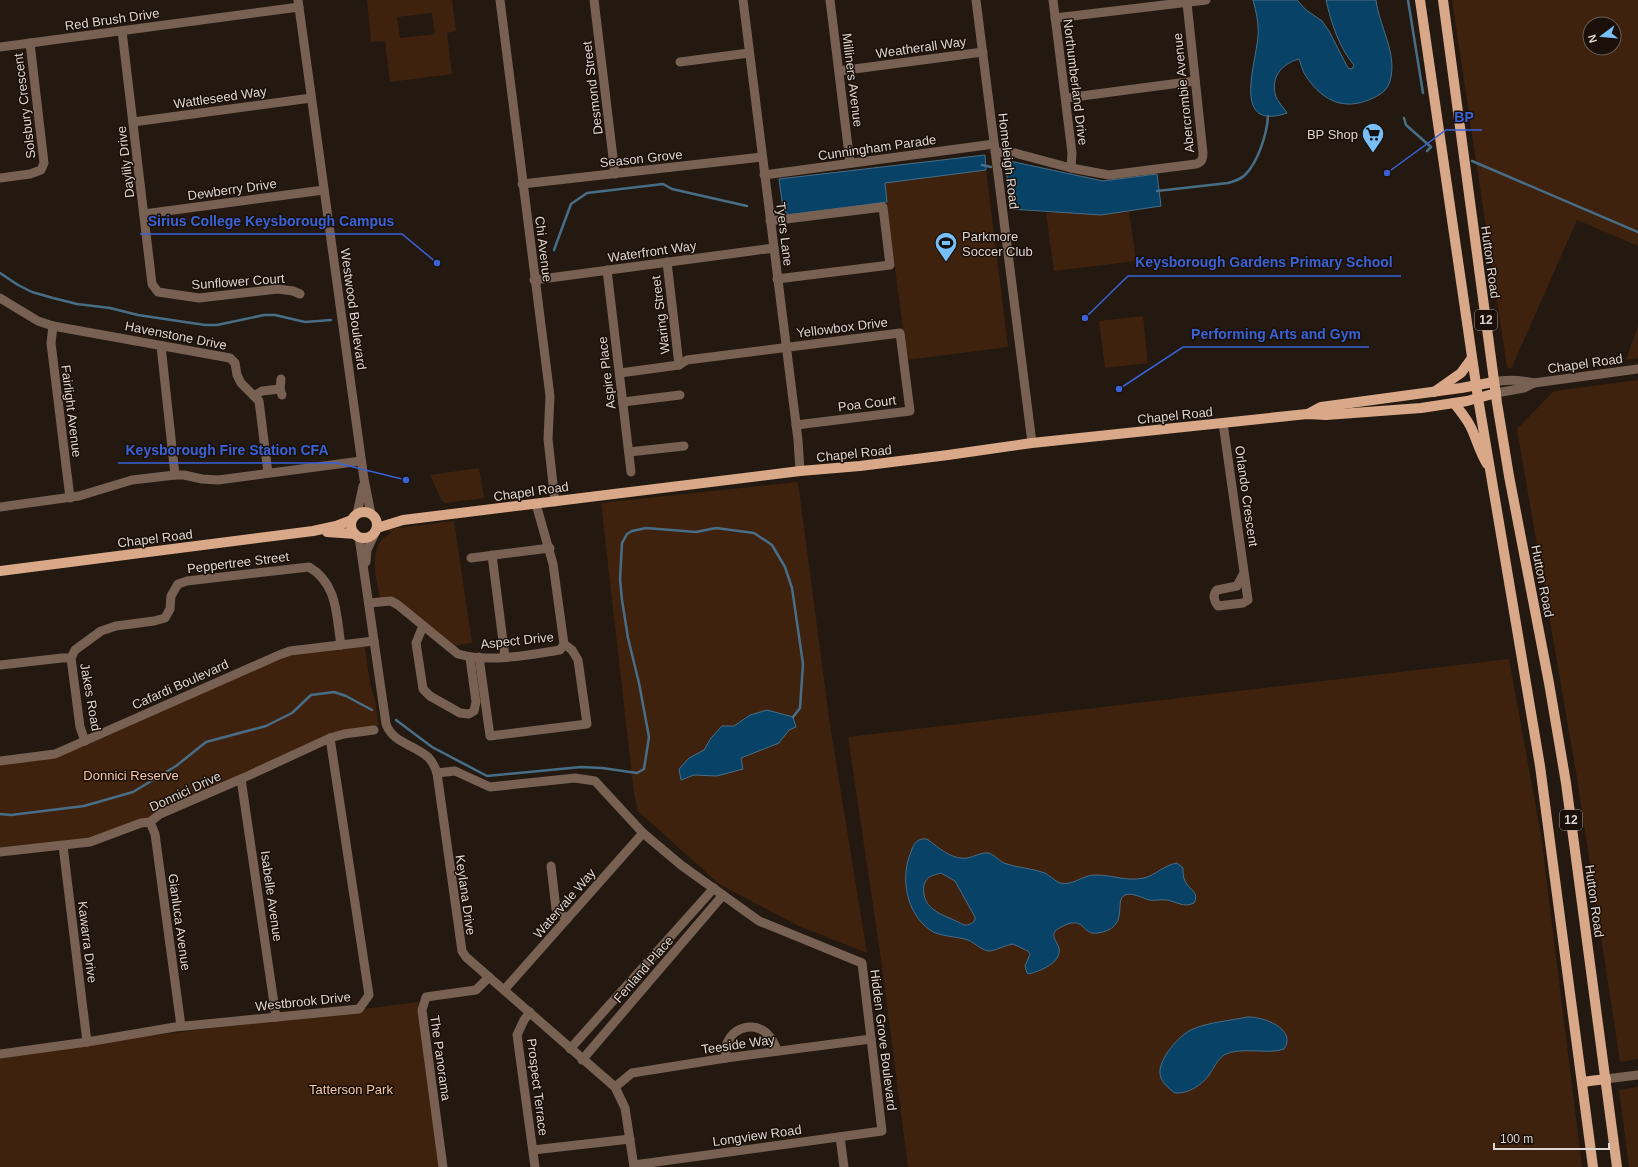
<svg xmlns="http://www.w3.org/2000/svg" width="1638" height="1167" viewBox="0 0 1638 1167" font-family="Helvetica,sans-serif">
	<rect width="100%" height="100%" fill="#231911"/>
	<g fill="#3e220d" fill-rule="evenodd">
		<path d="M367 0H452L456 31 447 33 452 74 390 82 385 41 371 42ZM432 13 435 34 400 38 397 17Z"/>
		<path d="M1452 0H1638V246L1577 220 1511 369 1507 367ZM1590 24H1614V48H1590Z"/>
		<polygon points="986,170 1008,347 907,360 884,183"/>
		<polygon points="1128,203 1136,261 1054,271 1046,213"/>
		<polygon points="1143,316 1148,363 1105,368 1099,321"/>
		<polygon points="1638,326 1638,358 1626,360"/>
		<polygon points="1638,380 1638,1059 1620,1062 1577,778 1517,429 1554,391"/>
		<polygon points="479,468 484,498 445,503 442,501 430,475"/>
		<polygon points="798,482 830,725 867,953 799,926 719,884 638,811 634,793 601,503"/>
		<path d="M454 521 472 643 454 646 380 598C377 581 370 558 380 542 382 538 387 536 390 533V529Z"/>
		<polygon points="363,646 365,648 370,684 375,700 379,726 337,732 148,819 100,836 0,849 0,764 58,756 289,655"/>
		<polygon points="1509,659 1541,835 1582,1167 908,1167 881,959 848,737"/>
		<polygon points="418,1002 441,1167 0,1167 0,1055"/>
		<polygon points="1638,1087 1638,1167 1629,1167 1619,1090"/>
	</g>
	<g fill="#084267" stroke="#486e87" fill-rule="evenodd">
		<path d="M1253 0H1297L1306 10 1322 21 1329 31 1348 68 1352 69 1354 65C1339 48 1331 22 1326 0H1376C1379 26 1398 54 1390 81 1387 91 1380 95 1371 99 1342 112 1320 99 1304 73 1302 69 1301 64 1299 59 1281 64 1270 78 1276 97 1278 102 1284 108 1287 113 1231 132 1256 64 1258 36 1259 24 1256 11 1253 0Z"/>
		<polygon points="985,155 986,170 885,183 887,202 788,215 783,208 779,179"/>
		<polygon points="1005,160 1103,181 1157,174 1161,206 1101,215 1011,209"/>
		<polygon points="767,710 793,717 796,727 789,730 779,743 741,758 743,769 717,776 694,775 681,780 679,769 689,758 704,750 711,738 722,726 734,726 750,715"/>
		<path d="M922 839H927C939 848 952 860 967 858 974 857 981 852 988 853 994 854 998 860 1004 863 1016 868 1032 868 1045 873 1050 876 1055 881 1060 883 1072 886 1082 876 1093 875 1111 874 1125 882 1144 878 1156 875 1164 865 1177 863L1183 868C1183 872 1183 877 1185 881 1189 890 1200 892 1194 903 1184 908 1177 902 1167 900 1161 899 1155 901 1149 900 1142 898 1132 892 1125 895 1113 900 1131 928 1098 933 1081 936 1086 915 1063 926 1060 928 1057 929 1055 931 1051 937 1058 943 1059 948 1062 963 1040 971 1029 974L1027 973 1025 966 1030 954 1028 951 1013 944C1005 945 998 950 990 951 982 951 975 943 968 940 956 936 940 937 930 930 906 913 900 877 911 852 913 845 915 841 922 839ZM941 873 955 881 975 917V920C972 924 969 925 964 925 947 915 920 912 924 885 926 876 934 875 941 873Z"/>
		<path d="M1247 1017C1262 1016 1298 1029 1284 1049 1270 1055 1239 1046 1224 1055 1217 1060 1214 1068 1209 1075 1202 1085 1188 1094 1175 1093 1169 1089 1161 1082 1160 1074 1158 1059 1180 1034 1193 1029 1209 1022 1229 1021 1247 1017Z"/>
	</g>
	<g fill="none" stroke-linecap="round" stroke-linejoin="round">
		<g stroke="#486e87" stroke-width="2.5">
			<polyline points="1408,0 1423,93"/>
			<polyline points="1404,118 1406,125 1431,147 1427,151"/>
			<polyline points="1472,161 1638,232"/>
			<polyline points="982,165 991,167"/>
			<path d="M1157 191 1228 183C1234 181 1240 180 1245 175 1258 162 1267 134 1268 116"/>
			<polyline points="554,250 571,204 587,193 663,184 672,189 747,206"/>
			<polyline points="0,273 18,285 32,292 53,298 77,304 110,308 138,315 205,325 217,325 264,315 275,315 305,322 331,320"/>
			<polyline points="396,720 432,747 487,776 581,767 602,768 637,773 644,769 649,737 639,683 628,638 622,600 620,579 622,543 627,534 632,531 646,528 696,532 716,528 754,533 772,545 785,567 792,588 803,664 800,708 793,717"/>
			<polyline points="0,814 11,815 84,806 133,792 176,766 206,742 266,726 292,713 311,695 334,692 346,696 372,710"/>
		</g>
		<g stroke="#786152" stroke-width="9">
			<polyline points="298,0 364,479 371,514"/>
			<polyline points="500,0 550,396 548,439 555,502"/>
			<polyline points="594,0 615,174"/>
			<polyline points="743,0 798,440 800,471"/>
			<polyline points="830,0 850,163"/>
			<polyline points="976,0 1032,443"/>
			<polyline points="1053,0 1072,153 1071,168"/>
			<polyline points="1055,18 1206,0"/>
			<polyline points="122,31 152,284 158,292 199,298 278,289 293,291 300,294"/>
			<polyline points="0,47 299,7"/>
			<polyline points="680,62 749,53"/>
			<polyline points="839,71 983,52"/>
			<polyline points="1066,98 1195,81"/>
			<polyline points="133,122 311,98"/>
			<path d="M995 152 1015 153 1071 168 1109 175 1196 164C1202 162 1203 159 1203 153L1187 3"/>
			<polyline points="764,175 994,144"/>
			<polyline points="0,178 30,174 41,170 44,163 30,43"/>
			<polyline points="522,184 762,157"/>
			<polyline points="144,214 324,190"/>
			<polyline points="770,221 883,207 890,265 777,279"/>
			<polyline points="667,262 679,365"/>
			<polyline points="607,270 631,472"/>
			<polyline points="534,280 774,248"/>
			<polyline points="0,298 38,321 53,326 230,358 235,363 237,375 241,383 259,401 268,473"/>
			<polyline points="53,326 51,343 70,498"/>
			<polyline points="161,346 175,475"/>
			<polyline points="620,373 679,365 687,360 900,333 910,411 796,425"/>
			<polyline points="281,379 280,389 282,395"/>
			<path d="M1494 382C1508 379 1520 380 1534 383L1638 369"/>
			<polyline points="1496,393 1524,388 1534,383"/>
			<polyline points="254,396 262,391 280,389"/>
			<polyline points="623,402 680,395"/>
			<path d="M1223 423 1248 600 1243 603 1218 606C1214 601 1212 595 1217 590L1237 586 1244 573"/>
			<polyline points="629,452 684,446"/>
			<polyline points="0,507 79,496 132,480 175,475 184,475 202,479 218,480 361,461"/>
			<polyline points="357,514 363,486"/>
			<path d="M359 537 386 724C393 743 413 744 428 757 432 761 435 767 437 773L462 951 466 957 615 1087 625 1108 634 1167"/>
			<polyline points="492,555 505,657"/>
			<polyline points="471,558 550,548"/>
			<polyline points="366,562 367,550 374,535"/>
			<path d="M369 603 391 601 398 605 458 654C490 663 528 655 560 650L564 644 553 564 536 504"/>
			<polyline points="423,626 416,643 423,689 430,696 460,713 469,714 474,711 476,702 470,658"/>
			<polyline points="479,657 490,736 587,724 578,660 572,650 564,644"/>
			<polyline points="0,665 62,658 71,658"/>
			<path d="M85 741 80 727 71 658 75 650 101 631 116 626 154 621 165 618 170 609 171 596 178 584 187 581 309 567C338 584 336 615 341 645"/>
			<polyline points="0,761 55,754 279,655 290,651 374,641"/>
			<polyline points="437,773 455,771 490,787 575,778 595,781 643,833 681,865 759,921 862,963 882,1131 634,1165"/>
			<polyline points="241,779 276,1017"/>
			<polyline points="150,822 155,834 181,1026"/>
			<polyline points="63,846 87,1042"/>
			<polyline points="0,852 90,842 141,823 150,822 160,814 241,779 330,738 344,734 374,730"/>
			<polyline points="551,866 556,909 567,919"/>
			<polyline points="504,990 643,833"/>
			<polyline points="530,1012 524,1020 517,1035 535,1167"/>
			<polyline points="570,1049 714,888"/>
			<polyline points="0,1054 87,1042 175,1027 359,1009 369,995 330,738"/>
			<path d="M726 1058C726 1053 725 1047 727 1043 736 1024 758 1022 770 1037 774 1041 775 1047 778 1051"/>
			<polyline points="582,1060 723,895"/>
			<polyline points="1606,1079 1638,1075"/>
			<polyline points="615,1087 632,1073 726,1058 871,1039"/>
			<polyline points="840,1137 844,1167"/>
			<polyline points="533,1150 630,1139"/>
			<polyline points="443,1167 422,1010 426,997 476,990 489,977"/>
		</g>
		<g stroke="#d8a888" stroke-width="10">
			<polyline points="1420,0 1478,398 1540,766 1593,1167"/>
			<polyline points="1443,0 1497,403 1509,476 1549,683 1566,783 1617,1167"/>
			<polyline points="1434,392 1461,373 1472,358"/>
			<path d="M1454 403C1461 412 1469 421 1473 432 1478 444 1480 452 1487 464"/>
			<polyline points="1308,414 1321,407 1461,388 1494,382"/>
			<circle cx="364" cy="525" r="13"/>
			<polyline points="377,528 403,520 800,471 860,466 948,455 1032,443 1307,414 1326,415 1421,408 1467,401 1496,393"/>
			<polyline points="327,532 355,534"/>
			<polyline points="0,571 313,531 336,526 352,520"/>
			<polyline points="1582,1082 1606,1079"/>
		</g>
	</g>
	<defs>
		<g id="supermarket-pin" transform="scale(1.15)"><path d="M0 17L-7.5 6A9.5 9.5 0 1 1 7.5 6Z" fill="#78bff7" stroke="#1a1009"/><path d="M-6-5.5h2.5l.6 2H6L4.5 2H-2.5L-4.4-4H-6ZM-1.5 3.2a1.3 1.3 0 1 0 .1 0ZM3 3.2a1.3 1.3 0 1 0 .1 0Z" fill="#111"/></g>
		<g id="stadium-pin" transform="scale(1.15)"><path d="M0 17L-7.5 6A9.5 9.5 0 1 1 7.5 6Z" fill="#78bff7" stroke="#1a1009"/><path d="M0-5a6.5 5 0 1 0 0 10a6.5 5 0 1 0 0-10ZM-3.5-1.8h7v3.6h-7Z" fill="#111"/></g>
	</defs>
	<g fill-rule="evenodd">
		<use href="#supermarket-pin" x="1373" y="134"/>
		<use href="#stadium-pin" x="946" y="243"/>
	</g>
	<g text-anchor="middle" stroke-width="3" stroke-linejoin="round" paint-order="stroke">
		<g fill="#1a1009" stroke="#a39b95" stroke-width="1">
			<rect x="1475" y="310" width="22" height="20" rx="3"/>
			<rect x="1560" y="810" width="22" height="20" rx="3"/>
		</g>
		<g font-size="12" font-weight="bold" fill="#ded6d1">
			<text x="1486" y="324">12</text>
			<text x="1571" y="824">12</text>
		</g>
		<g font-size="13" fill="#ded6d1" stroke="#1a1009">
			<text transform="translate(112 19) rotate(-8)" y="5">Red Brush Drive</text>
			<text transform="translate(921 47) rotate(-8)" y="5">Weatherall Way</text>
			<text transform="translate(853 80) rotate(83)" y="5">Milliners Avenue</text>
			<text transform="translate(1076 82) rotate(83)" y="5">Northumberland Drive</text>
			<text transform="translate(592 88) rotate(-97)" y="5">Desmond Street</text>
			<text transform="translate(1183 93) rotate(-96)" y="5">Abercrombie Avenue</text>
			<text transform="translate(220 97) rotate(-8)" y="5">Wattleseed Way</text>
			<text transform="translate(24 106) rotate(-97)" y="5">Solsbury Crescent</text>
			<text transform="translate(877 147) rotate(-8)" y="5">Cunningham Parade</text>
			<text transform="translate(641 158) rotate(-6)" y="5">Season Grove</text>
			<text transform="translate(1009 161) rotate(83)" y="5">Homeleigh Road</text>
			<text transform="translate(125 162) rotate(-97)" y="5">Daylily Drive</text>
			<text transform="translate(232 189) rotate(-8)" y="5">Dewberry Drive</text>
			<text transform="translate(785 234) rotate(83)" y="5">Tyers Lane</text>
			<text transform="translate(544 249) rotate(83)" y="5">Chi Avenue</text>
			<text transform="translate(652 251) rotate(-8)" y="5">Waterfront Way</text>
			<text transform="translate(1491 262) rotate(82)" y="5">Hutton Road</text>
			<text transform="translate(238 281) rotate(-4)" y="5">Sunflower Court</text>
			<text transform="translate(354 309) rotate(82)" y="5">Westwood Boulevard</text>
			<text transform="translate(660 315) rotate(-97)" y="5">Waring Street</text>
			<text transform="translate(842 327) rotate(-7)" y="5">Yellowbox Drive</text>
			<text transform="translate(176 335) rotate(11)" y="5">Havenstone Drive</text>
			<text transform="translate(1585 363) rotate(-8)" y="5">Chapel Road</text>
			<text transform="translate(606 373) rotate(-97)" y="5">Aspire Place</text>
			<text transform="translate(867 403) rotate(-7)" y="5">Poa Court</text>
			<text transform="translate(72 411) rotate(83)" y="5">Fairlight Avenue</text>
			<text transform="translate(1175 415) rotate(-6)" y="5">Chapel Road</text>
			<text transform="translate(854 453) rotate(-6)" y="5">Chapel Road</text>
			<text transform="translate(531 491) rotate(-8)" y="5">Chapel Road</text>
			<text transform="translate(1247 496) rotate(82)" y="5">Orlando Crescent</text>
			<text transform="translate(155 538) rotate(-7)" y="5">Chapel Road</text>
			<text transform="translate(238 562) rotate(-7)" y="5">Peppertree Street</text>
			<text transform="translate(1543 581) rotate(79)" y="5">Hutton Road</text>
			<text transform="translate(517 640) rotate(-6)" y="5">Aspect Drive</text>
			<text transform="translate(180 684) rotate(-24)" y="5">Cafardi Boulevard</text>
			<text transform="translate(91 697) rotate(80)" y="5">Jakes Road</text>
			<text transform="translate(185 791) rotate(-25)" y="5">Donnici Drive</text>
			<text transform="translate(466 895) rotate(82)" y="5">Keylana Drive</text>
			<text transform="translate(272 896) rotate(82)" y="5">Isabelle Avenue</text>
			<text transform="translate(1595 901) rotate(82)" y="5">Hutton Road</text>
			<text transform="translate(564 903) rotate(-49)" y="5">Watervale Way</text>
			<text transform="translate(180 922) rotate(82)" y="5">Gianluca Avenue</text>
			<text transform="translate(88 942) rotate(83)" y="5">Kawarra Drive</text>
			<text transform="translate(643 969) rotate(-49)" y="5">Fenland Place</text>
			<text transform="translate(303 1001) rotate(-6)" y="5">Westbrook Drive</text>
			<text transform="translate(884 1040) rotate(83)" y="5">Hidden Grove Boulevard</text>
			<text transform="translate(738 1044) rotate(-8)" y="5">Teeside Way</text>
			<text transform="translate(441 1058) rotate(82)" y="5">The Panorama</text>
			<text transform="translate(538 1087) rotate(83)" y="5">Prospect Terrace</text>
			<text transform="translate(757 1135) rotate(-8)" y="5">Longview Road</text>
		</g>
		<g font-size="13" fill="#ded6d1" stroke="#1a1009" text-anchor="end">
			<text x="1358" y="139">BP Shop</text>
			<text x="962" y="241" text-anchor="start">Parkmore<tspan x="962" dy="15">Soccer Club</tspan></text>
		</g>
		<g font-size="13" fill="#f5c6a7" stroke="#1a1009">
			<text x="131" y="780">Donnici Reserve</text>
			<text x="351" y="1094">Tatterson Park</text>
		</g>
	</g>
	<path fill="none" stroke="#3a62d7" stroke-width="1.5" d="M1387 173L1446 130H1482M437 263L402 234H140M1085 318L1128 276H1401M1119 389L1183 347H1369M406 480L337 463H118"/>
	<g fill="#3a62d7" stroke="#1a1009" stroke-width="1.5">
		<circle cx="1387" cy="173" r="4"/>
		<circle cx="437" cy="263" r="4"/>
		<circle cx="1085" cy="318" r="4"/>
		<circle cx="1119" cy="389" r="4"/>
		<circle cx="406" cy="480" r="4"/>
	</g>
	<g font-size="14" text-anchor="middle" font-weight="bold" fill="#3a62d7" stroke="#1a1009" stroke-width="3" stroke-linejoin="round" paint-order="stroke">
		<text x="1464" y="122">BP</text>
		<text x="271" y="226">Sirius College Keysborough Campus</text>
		<text x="1264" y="267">Keysborough Gardens Primary School</text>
		<text x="1276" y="339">Performing Arts and Gym</text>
		<text x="227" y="455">Keysborough Fire Station CFA</text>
	</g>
	<g transform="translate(1602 36) rotate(254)"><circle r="19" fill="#1a1009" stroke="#685f59"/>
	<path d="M0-3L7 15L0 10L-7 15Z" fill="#78bff7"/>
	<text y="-6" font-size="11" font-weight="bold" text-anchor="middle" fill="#ded6d1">N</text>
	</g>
	<path d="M1494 1143v6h115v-6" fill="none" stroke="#ded6d1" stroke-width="2"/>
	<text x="1500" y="1143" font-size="12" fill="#ded6d1" stroke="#1a1009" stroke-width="3" paint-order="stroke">100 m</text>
</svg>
